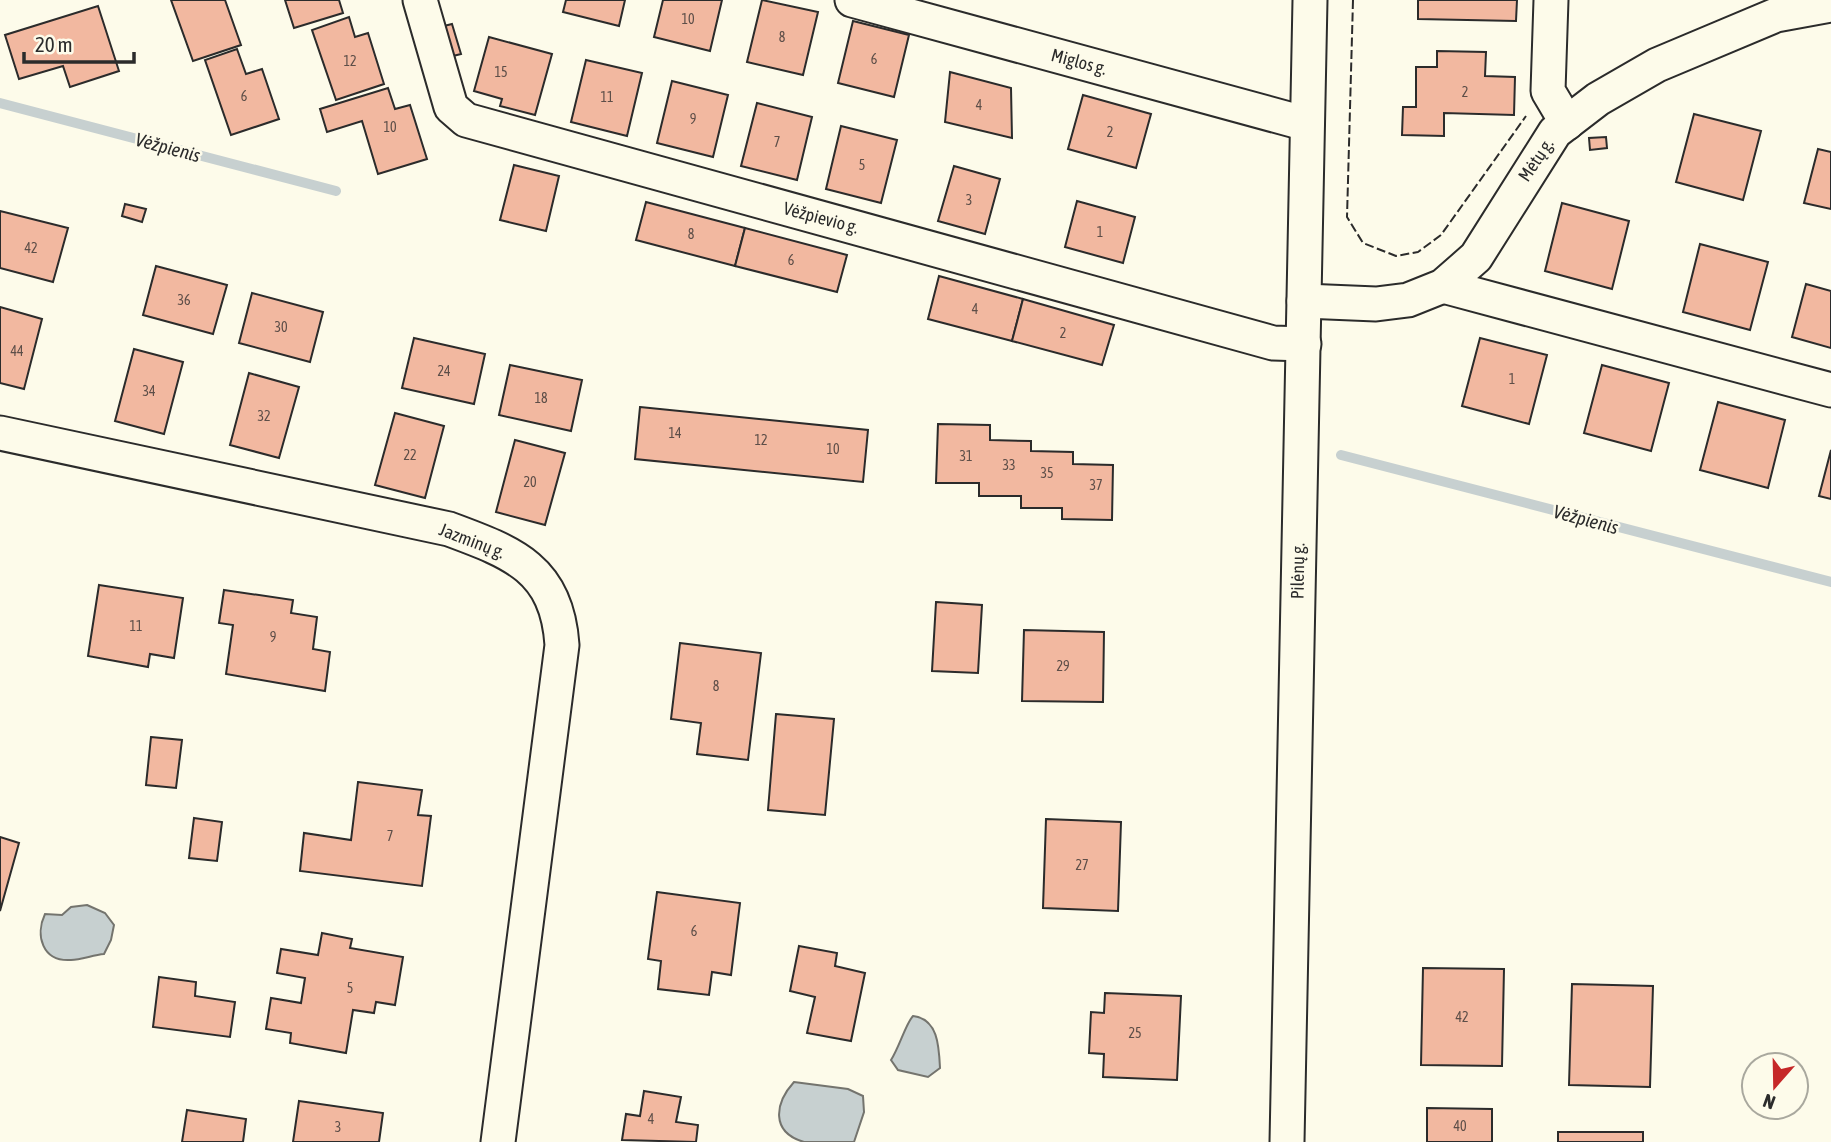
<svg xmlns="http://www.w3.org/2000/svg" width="1831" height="1142" viewBox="0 0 1831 1142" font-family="'Asap Condensed',sans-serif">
	<rect width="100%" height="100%" fill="#fdfbea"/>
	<g fill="#c7d0d0" stroke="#74746e" stroke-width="2">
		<path d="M87 905 105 913 114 925 111 940 104 954C93 955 81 960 71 960 42 962 35 935 45 914L62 915 71 907Z"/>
		<path d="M913 1016C938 1019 939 1046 940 1068L928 1077 898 1070 891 1060C899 1048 906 1023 913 1016Z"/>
		<path d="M794 1082 848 1089 863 1096 864 1112 854 1142C840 1142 818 1142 804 1142 770 1132 775 1103 794 1082Z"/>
	</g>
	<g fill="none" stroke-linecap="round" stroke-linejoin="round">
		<g stroke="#c7d0d0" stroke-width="10">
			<polyline points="0,103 336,191"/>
			<polyline points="1341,455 1831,582"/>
		</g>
	</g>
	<g fill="#f2b8a0" stroke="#2b2b2b" stroke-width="2">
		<polygon points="171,0 225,0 241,45 193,61"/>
		<polygon points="285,0 339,0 343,13 294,28"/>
		<polygon points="566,0 625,0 619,26 563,12"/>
		<polygon points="663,0 722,0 710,51 654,37"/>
		<polygon points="762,0 818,12 803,75 747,62"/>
		<polygon points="1418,0 1517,0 1516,21 1418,19"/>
		<polygon points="98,6 119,71 70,87 63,66 19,79 5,35"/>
		<polygon points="349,17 355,37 368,33 384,84 336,100 312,30"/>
		<polygon points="853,21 909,35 894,97 838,83"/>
		<polygon points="452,24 461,54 445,58 436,28"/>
		<polygon points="489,37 552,54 535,115 500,106 502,99 474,91"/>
		<polygon points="237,49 246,74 262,69 279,119 231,135 205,60"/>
		<polygon points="1437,51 1486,52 1485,76 1515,77 1514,115 1444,113 1444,136 1402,135 1403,107 1416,107 1416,67 1437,67"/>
		<polygon points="586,60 642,73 627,136 571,122"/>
		<polygon points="950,72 1011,88 1012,138 945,122"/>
		<polygon points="672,81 728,95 713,157 657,143"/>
		<polygon points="388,88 395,109 410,105 427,159 378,174 362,121 327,132 320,109"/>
		<polygon points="1083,95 1151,114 1136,168 1068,149"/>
		<polygon points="757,103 812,117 797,180 741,166"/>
		<polygon points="1694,114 1761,131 1743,200 1676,182"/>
		<polygon points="841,126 897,140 881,203 826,189"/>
		<polygon points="1606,137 1607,148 1590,150 1589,138"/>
		<polygon points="1818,149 1831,152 1831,209 1804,203"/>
		<polygon points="514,165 559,176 546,231 500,220"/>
		<polygon points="954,166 1000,179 985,234 938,221"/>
		<polygon points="1077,201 1135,217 1123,263 1065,247"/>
		<polygon points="646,202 745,228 735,266 636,240"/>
		<polygon points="1562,203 1629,221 1612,289 1545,271"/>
		<polygon points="125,204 146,209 142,222 122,216"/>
		<polygon points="0,211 68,228 53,282 0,268"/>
		<polygon points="745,228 847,255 837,292 735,266"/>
		<polygon points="1700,244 1768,262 1750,330 1683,312"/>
		<polygon points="156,266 227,285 213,334 143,315"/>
		<polygon points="939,276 1023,299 1012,341 928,319"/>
		<polygon points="1806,284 1831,291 1831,348 1792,337"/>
		<polygon points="252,293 323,312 310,362 239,343"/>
		<polygon points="1023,299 1114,325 1102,365 1012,341"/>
		<polygon points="0,307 42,319 24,389 0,383"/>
		<polygon points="414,338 485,354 474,404 402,388"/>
		<polygon points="1480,338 1547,355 1529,424 1462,406"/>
		<polygon points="134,349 183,362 164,434 115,421"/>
		<polygon points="510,365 582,380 571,431 499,415"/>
		<polygon points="1602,365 1669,383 1651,451 1584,433"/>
		<polygon points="249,373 299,387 279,458 230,445"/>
		<polygon points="1718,402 1785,420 1768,488 1700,470"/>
		<polygon points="640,407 868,430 863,482 635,459"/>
		<polygon points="395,413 444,426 425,498 375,485"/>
		<polygon points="938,424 990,425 990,440 1031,441 1031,451 1073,452 1073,464 1113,465 1112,520 1062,519 1062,508 1021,508 1021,496 979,496 979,483 936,483"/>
		<polygon points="515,440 565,453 545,525 496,512"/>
		<polygon points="1831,450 1831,499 1819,496"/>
		<polygon points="99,585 183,598 174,658 150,654 148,667 88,656"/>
		<polygon points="224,590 293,600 291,613 317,617 313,649 330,652 325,691 226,674 233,625 219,623"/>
		<polygon points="936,602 982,605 978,673 932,671"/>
		<polygon points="1024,630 1104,632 1103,702 1022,701"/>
		<polygon points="680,643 761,653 748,760 697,754 701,723 671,719"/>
		<polygon points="776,714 834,719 825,815 768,810"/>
		<polygon points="151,737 182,740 176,788 146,785"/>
		<polygon points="358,782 422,790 418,815 431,816 422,886 300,871 304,833 351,840"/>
		<polygon points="194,818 222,822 217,861 189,858"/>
		<polygon points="1046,819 1121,822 1118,911 1043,908"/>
		<polygon points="0,837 19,843 0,911"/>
		<polygon points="657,892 740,903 731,975 712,972 709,995 658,989 661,961 648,959"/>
		<polygon points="322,933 352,939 350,948 403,957 395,1005 376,1002 374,1013 353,1010 346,1053 290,1043 291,1033 266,1029 271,998 301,1003 305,978 277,973 281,949 318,955"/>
		<polygon points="799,946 837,953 835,966 865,973 851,1041 807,1033 815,997 790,991"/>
		<polygon points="1423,968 1504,969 1502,1066 1421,1065"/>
		<polygon points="159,977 196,982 195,996 235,1002 230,1037 153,1027"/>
		<polygon points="1572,984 1653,986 1650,1087 1569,1085"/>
		<polygon points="1105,993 1181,996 1177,1080 1103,1077 1104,1054 1089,1053 1091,1012 1104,1013"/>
		<polygon points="644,1091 681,1097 676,1122 698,1125 696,1142 622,1140 626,1114 640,1116"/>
		<polygon points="299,1101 383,1113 379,1142 293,1142"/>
		<polygon points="1427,1108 1492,1109 1492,1142 1427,1142"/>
		<polygon points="187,1110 246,1119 243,1142 182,1142"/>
		<rect x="1558" y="1132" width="85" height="10"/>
	</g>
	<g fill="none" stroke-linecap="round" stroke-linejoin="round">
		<g stroke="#2b2b2b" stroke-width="37">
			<g id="street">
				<polyline points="420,0 451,107 466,120 1273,343 1304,344"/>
				<polyline points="852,0 1307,124"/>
				<polyline points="1551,0 1548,91 1567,123"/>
				<polyline points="1443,286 1831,390"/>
				<polyline points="1304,301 1376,304 1408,300 1443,286 1476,257 1555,132 1598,99 1657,65 1776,15 1831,5"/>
				<path d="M0 433 449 529C514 553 557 569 562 645L498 1142"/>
				<polyline points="1287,1142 1310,0"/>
			</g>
		</g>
		<use href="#street" stroke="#fdfbea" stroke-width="33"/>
		<polyline stroke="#2b2b2b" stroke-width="2" stroke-dasharray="9 3.5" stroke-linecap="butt" points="1353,0 1347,217 1363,243 1396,256 1418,252 1441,235 1526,116"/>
	</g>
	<g text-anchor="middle" stroke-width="5" stroke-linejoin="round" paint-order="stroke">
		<g font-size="14" fill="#5d4e48">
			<text x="688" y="24">10</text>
			<text x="782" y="42">8</text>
			<text x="874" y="64">6</text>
			<text x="350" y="66">12</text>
			<text x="501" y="77">15</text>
			<text x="1465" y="97">2</text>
			<text x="244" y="101">6</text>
			<text x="607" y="102">11</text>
			<text x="979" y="110">4</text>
			<text x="693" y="124">9</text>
			<text x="390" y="132">10</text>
			<text x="1110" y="137">2</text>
			<text x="777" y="147">7</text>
			<text x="862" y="170">5</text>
			<text x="969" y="205">3</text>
			<text x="1100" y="237">1</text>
			<text x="691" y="239">8</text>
			<text x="31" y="253">42</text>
			<text x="791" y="265">6</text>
			<text x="184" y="305">36</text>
			<text x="975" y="314">4</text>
			<text x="281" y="332">30</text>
			<text x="1063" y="338">2</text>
			<text x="17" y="356">44</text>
			<text x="444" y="376">24</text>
			<text x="1512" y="384">1</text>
			<text x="149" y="396">34</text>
			<text x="541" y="403">18</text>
			<text x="264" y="421">32</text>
			<text x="675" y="438">14</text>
			<text x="761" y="445">12</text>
			<text x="833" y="454">10</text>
			<text x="410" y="460">22</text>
			<text x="966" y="461">31</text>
			<text x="1009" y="470">33</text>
			<text x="1047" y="478">35</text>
			<text x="530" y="487">20</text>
			<text x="1096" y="490">37</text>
			<text x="136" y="631">11</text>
			<text x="273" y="642">9</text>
			<text x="1063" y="671">29</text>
			<text x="716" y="691">8</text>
			<text x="390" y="841">7</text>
			<text x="1082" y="870">27</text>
			<text x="694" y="936">6</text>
			<text x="350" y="993">5</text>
			<text x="1462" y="1022">42</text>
			<text x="1135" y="1038">25</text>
			<text x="651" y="1124">4</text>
			<text x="1460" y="1131">40</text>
			<text x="338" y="1132">3</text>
		</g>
		<g font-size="18" fill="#2b2b2b" stroke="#fdfbea">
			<text transform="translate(1079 62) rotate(15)" y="6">Miglos g.</text>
			<text transform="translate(1536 160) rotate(-56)" y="6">Mėtų g.</text>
			<text transform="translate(821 218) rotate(15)" y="6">Vėžpievio g.</text>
			<text transform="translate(472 541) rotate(21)" y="6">Jazminų g.</text>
			<text transform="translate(1298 571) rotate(-89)" y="6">Pilėnų g.</text>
		</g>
		<g font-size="19" font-style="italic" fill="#2b2b2b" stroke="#fdfbea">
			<text transform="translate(168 147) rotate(15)" y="7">Vėžpienis</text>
			<text transform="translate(1586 519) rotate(15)" y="7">Vėžpienis</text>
		</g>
	</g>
	<g transform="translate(1775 1086) rotate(200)"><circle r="33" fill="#fdfbea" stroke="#a9a89e" stroke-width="2"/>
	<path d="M0-5L12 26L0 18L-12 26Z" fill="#c62828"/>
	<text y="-10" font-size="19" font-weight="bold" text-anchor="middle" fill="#2b2b2b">N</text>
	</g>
	<path d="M24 52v10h110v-10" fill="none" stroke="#2b2b2b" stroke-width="3.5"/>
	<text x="35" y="52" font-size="21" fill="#2b2b2b" stroke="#fdfbea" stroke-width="5" paint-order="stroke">20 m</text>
</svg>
